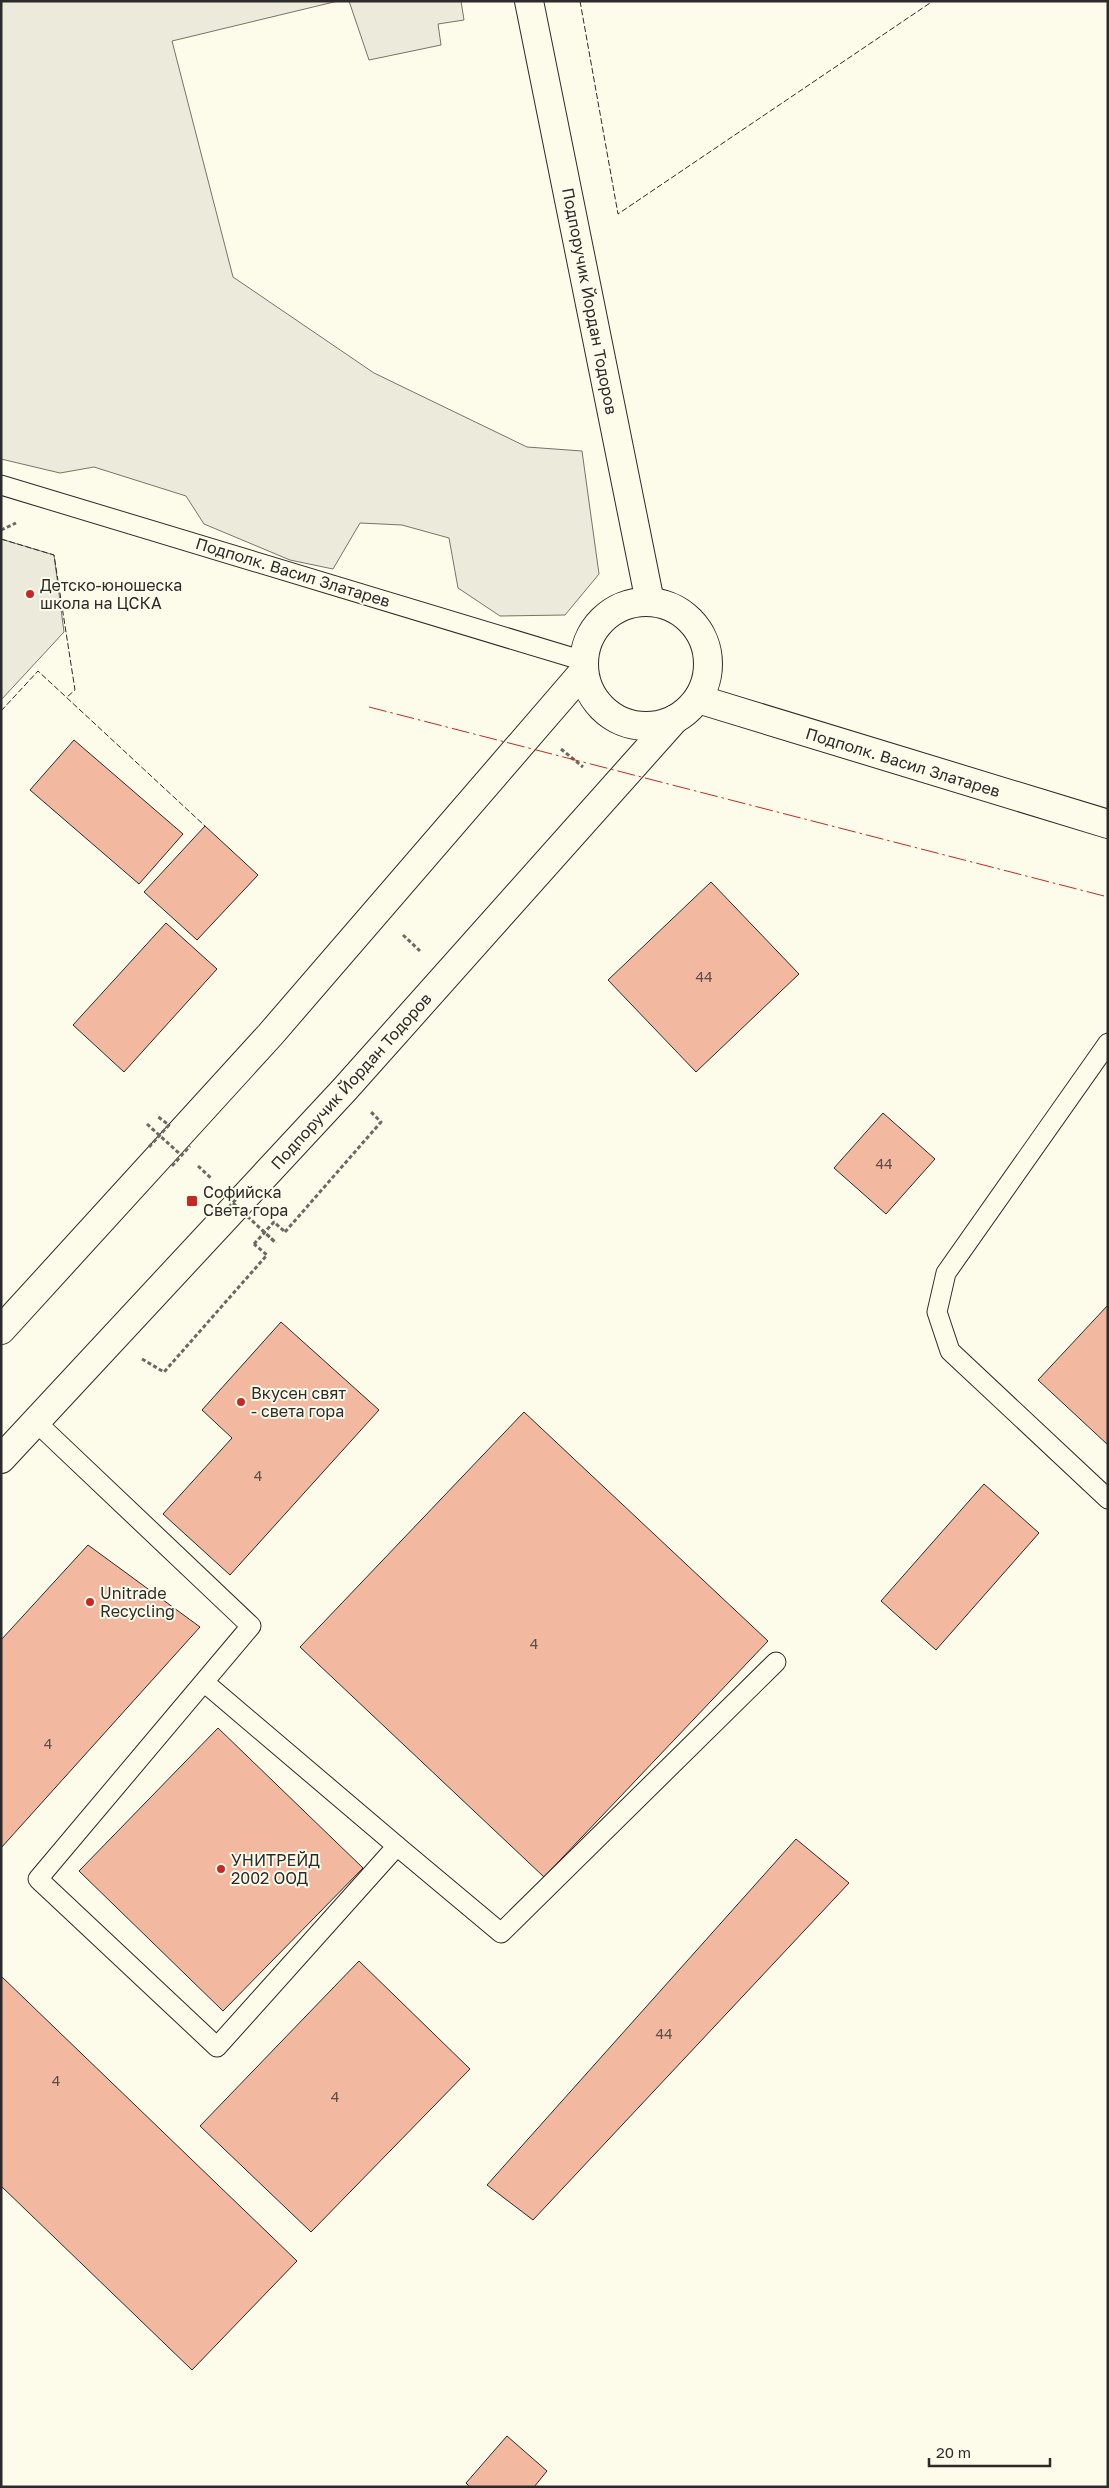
<svg xmlns="http://www.w3.org/2000/svg" width="1109" height="2488" viewBox="0 0 1109 2488" font-family="'Golos Text',sans-serif">
	<rect width="100%" height="100%" fill="#fdfbea"/>
	<g fill="#ecebdb" stroke="#74746e">
		<polygon points="1,1 338,1 172,41 233,277 374,373 527,447 582,451 599,574 565,615 500,616 458,588 449,538 402,525 360,523 333,569 290,560 204,524 186,496 94,467 60,473 1,459"/>
		<polygon points="349,1 461,1 464,20 438,24 441,45 369,60"/>
		<polygon points="1,539 54,555 64,632 1,700"/>
	</g>
	<g fill="#f2b8a0" stroke="#2b2b2b">
		<polygon points="74,740 183,834 139,884 30,790"/>
		<polygon points="205,826 258,875 197,940 144,892"/>
		<polygon points="711,882 799,974 696,1072 608,980"/>
		<polygon points="166,923 217,969 124,1072 73,1025"/>
		<polygon points="883,1113 935,1159 886,1214 834,1168"/>
		<polygon points="1108,1305 1108,1445 1038,1380"/>
		<polygon points="281,1322 379,1410 230,1575 163,1514 232,1438 202,1410"/>
		<polygon points="524,1412 768,1641 544,1877 300,1647"/>
		<polygon points="984,1484 1039,1533 936,1650 881,1601"/>
		<polygon points="88,1545 200,1627 1,1848 1,1640"/>
		<polygon points="218,1728 363,1868 223,2011 79,1871"/>
		<polygon points="796,1839 849,1883 533,2220 487,2185"/>
		<polygon points="359,1961 470,2069 311,2232 200,2126"/>
		<polygon points="1,1976 297,2261 192,2370 1,2186"/>
		<polygon points="507,2436 547,2471 534,2487 470,2487 466,2483"/>
	</g>
	<g fill="none" stroke-linecap="round" stroke-linejoin="round">
		<g stroke="#2b2b2b" stroke-width="21">
			<g id="lane">
				<polyline points="1,485 584,661"/>
				<polyline points="1108,1043 946,1273 937,1312 950,1351 1108,1499"/>
				<polyline points="36,1422 251,1626 38,1879 217,2047 397,1846 204,1682"/>
				<polyline points="397,1846 501,1933 776,1662"/>
			</g>
		</g>
		<g stroke="#2b2b2b" stroke-width="30">
			<g id="street">
				<polyline points="529,1 650,602"/>
				<circle cx="646" cy="664" r="62"/>
				<polyline points="698,699 1108,824"/>
				<polyline points="1,1330 270,1035 584,671"/>
				<polyline points="1,1459 345,1089 675,719"/>
			</g>
		</g>
		<g stroke="#6a6964" stroke-width="3" stroke-dasharray="4 2.5" stroke-linecap="butt">
			<polyline points="1,530 16,523"/>
			<polyline points="561,749 583,767"/>
			<polyline points="403,935 420,951"/>
			<polyline points="198,1166 212,1179"/>
			<polyline points="262,1230 276,1243"/>
			<polyline points="285,1232 381,1122 371,1112"/>
			<polyline points="142,1359 164,1372 267,1255 254,1244"/>
		</g>
		<use href="#lane" stroke="#fdfbea" stroke-width="19"/>
		<use href="#street" stroke="#fdfbea" stroke-width="28"/>
		<g stroke="#6a6964" stroke-width="3" stroke-dasharray="4 2.5" stroke-linecap="butt">
			<polyline points="147,1124 181,1155"/>
			<polyline points="149,1147 169,1125 157,1116"/>
			<polyline points="172,1166 190,1146"/>
			<polyline points="233,1203 276,1243"/>
			<polyline points="224,1212 242,1193"/>
			<polyline points="254,1244 274,1222 285,1232"/>
		</g>
		<g stroke="#2b2b2b" stroke-width="1" stroke-dasharray="6 2.5" stroke-linecap="butt">
			<polyline points="580,1 618,214 933,1"/>
			<polyline points="1,539 54,555 75,690 67,697"/>
			<polyline points="1,711 38,671 205,826"/>
		</g>
		<polyline stroke="#c62828" stroke-width="1" stroke-dasharray="18 4 2.5 4" stroke-linecap="butt" points="369,707 1108,897"/>
	</g>
	<g fill="#c62828" stroke="#fdfbea" stroke-width="2">
		<circle cx="30" cy="594" r="5"/>
		<rect x="186" y="1195" width="12" height="12" rx="2.5"/>
		<circle cx="241" cy="1402" r="5"/>
		<circle cx="90" cy="1602" r="5"/>
		<circle cx="221" cy="1869" r="5"/>
	</g>
	<g text-anchor="middle" stroke-width="4" stroke-linejoin="round" paint-order="stroke">
		<g font-size="14" fill="#5d4e48">
			<text x="704" y="982">44</text>
			<text x="884" y="1169">44</text>
			<text x="258" y="1481">4</text>
			<text x="534" y="1649">4</text>
			<text x="48" y="1749">4</text>
			<text x="664" y="2039">44</text>
			<text x="56" y="2086">4</text>
			<text x="335" y="2102">4</text>
		</g>
		<g font-size="16" fill="#2b2b2b" stroke="#fdfbea">
			<text transform="translate(590 301) rotate(79)" y="6">Подпоручик Йордан Тодоров</text>
			<text transform="translate(293 572) rotate(17)" y="6">Подполк. Васил Златарев</text>
			<text transform="translate(903 762) rotate(17)" y="6">Подполк. Васил Златарев</text>
			<text transform="translate(351 1081) rotate(-48)" y="6">Подпоручик Йордан Тодоров</text>
		</g>
		<g font-size="16" fill="#2b2b2b" stroke="#fdfbea" text-anchor="start">
			<text x="40" y="591">Детско-юношеска<tspan x="40" dy="18">школа на ЦСКА</tspan></text>
			<text x="203" y="1198">Софийска<tspan x="203" dy="18">Света гора</tspan></text>
			<text x="251" y="1399">Вкусен свят<tspan x="251" dy="18">- света гора</tspan></text>
			<text x="100" y="1599">Unitrade<tspan x="100" dy="18">Recycling</tspan></text>
			<text x="231" y="1866">УНИТРЕЙД<tspan x="231" dy="18">2002 ООД</tspan></text>
		</g>
	</g>
	<rect width="1109" height="2488" fill="none" stroke="#2b2b2b" stroke-width="5"/>
	<path d="M929 2458v8h121v-8" fill="none" stroke="#2b2b2b" stroke-width="2.5"/>
	<text x="936" y="2458" font-size="15" fill="#2b2b2b" stroke="#fdfbea" stroke-width="4" paint-order="stroke">20 m</text>
</svg>
